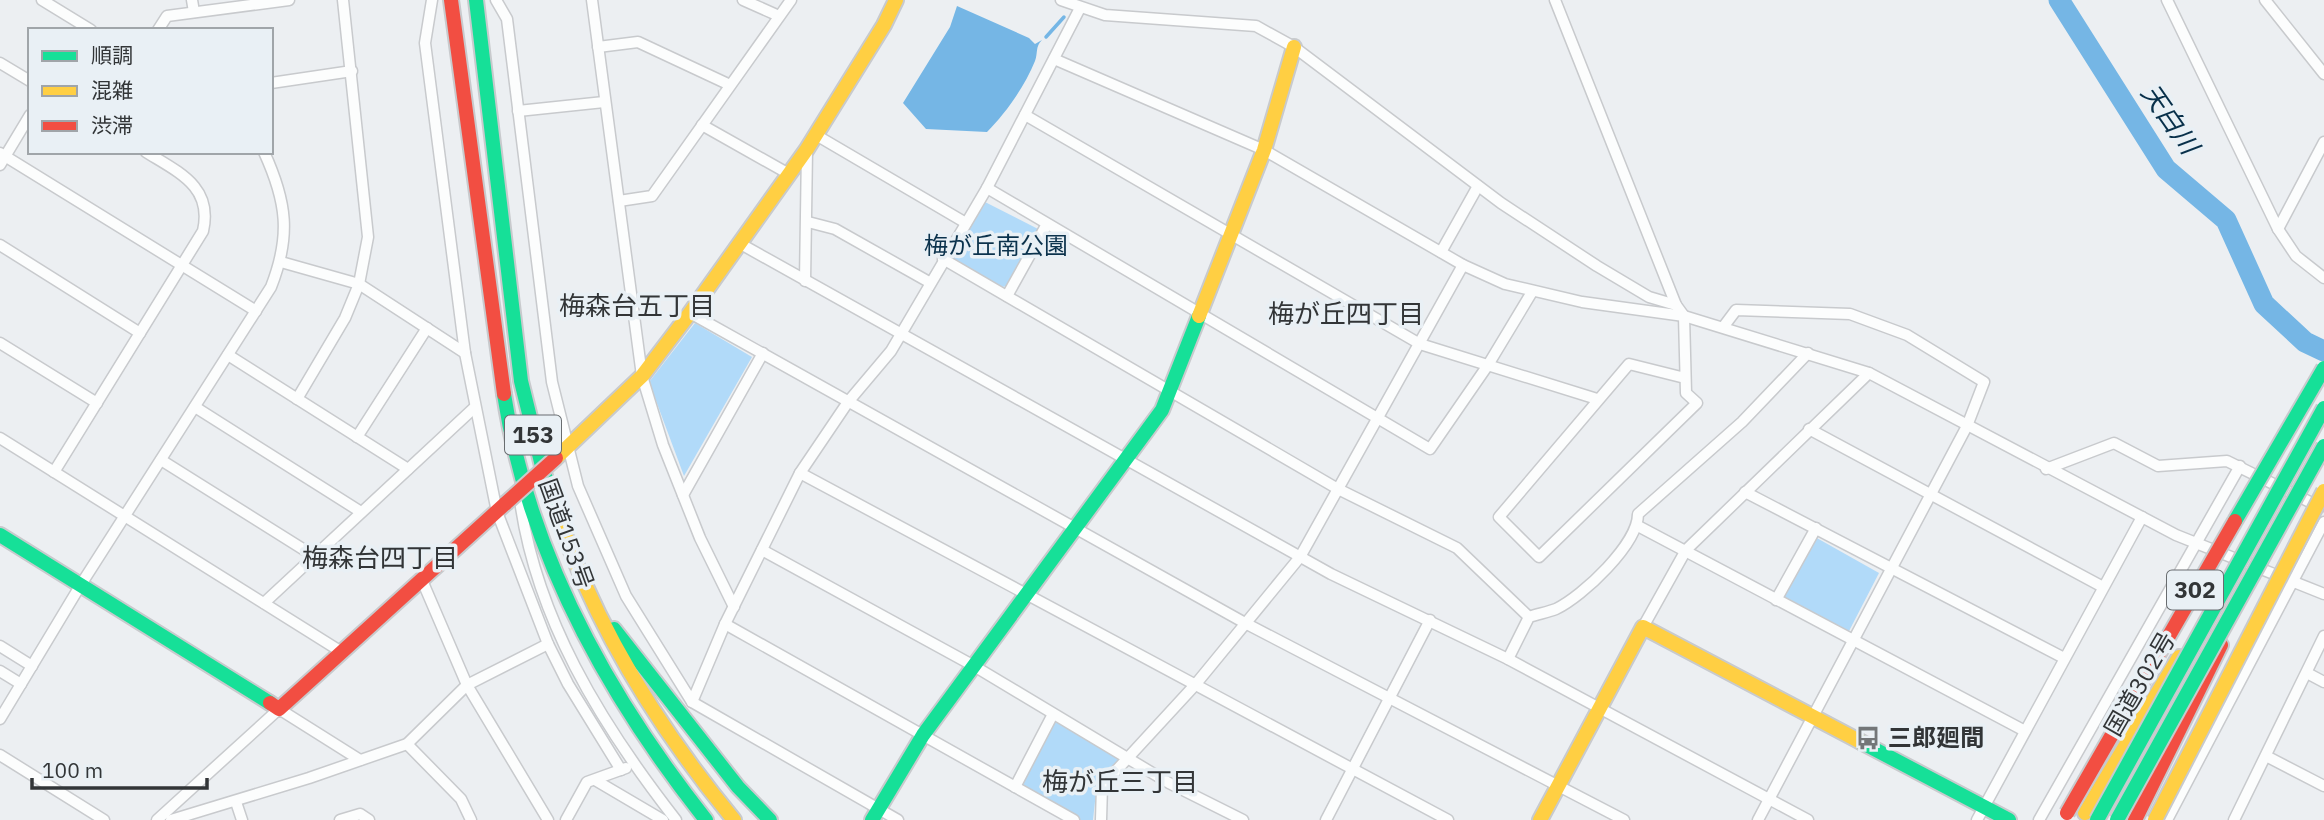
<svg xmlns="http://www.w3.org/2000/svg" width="2324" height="820" viewBox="0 0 2324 820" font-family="'IBM Plex Sans','Noto Sans JP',sans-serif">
	<rect width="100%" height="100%" fill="#eceff2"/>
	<g fill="#b1daf9">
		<polygon points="985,202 1042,231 1009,286 1001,287 954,259 952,252"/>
		<polygon points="695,323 752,357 684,476 649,382"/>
		<polygon points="1815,537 1879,573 1848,633 1782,599"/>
		<polygon points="1054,718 1117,757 1118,761 1097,783 1093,820 1075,820 1018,786"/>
	</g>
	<path fill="#75b6e5" d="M957 6 1029 38 1035 44 1042 40C1035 47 1038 53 1035 61 1025 86 1006 113 987 132L926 129 903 103 950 27Z"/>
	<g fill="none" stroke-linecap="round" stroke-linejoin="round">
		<polyline stroke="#75b6e5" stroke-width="3.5" points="1046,37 1064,17"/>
		<polyline stroke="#75b6e5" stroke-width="21" points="2059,0 2166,169 2226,220 2264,304 2305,342 2324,351"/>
		<g stroke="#c8cacd" stroke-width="13">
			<g id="street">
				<polyline points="42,0 91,30"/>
				<polyline points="192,0 194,12"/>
				<polyline points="432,0 425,43 465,353 497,512 548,644 568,684 621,770"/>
				<polyline points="496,0 507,19 552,382 578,486 626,596 692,702 898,820"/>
				<polyline points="592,0 642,376 663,445 700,538 734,607"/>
				<polyline points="743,0 779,16"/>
				<polyline points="1061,0 1105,15 1256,26 1294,47 1501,203 1597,266 1649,297 1676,305"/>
				<polyline points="1555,0 1676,305 1684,316 1686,393 1697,403 1539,557 1499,517 1629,364 1685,378"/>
				<polyline points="2167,0 2278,229 2296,256 2324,278"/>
				<polyline points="2265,0 2324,74"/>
				<polyline points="158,30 167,16 289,0"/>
				<polyline points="598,47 638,42 730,85"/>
				<polyline points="1054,59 1264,150 1463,265 1505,284 1582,302 1684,316 1869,373 2176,535 2324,594"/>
				<polyline points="0,63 30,81"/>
				<polyline points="271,83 352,71"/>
				<polyline points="518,111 604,102"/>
				<polyline points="1025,115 1420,344 1597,399"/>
				<polyline points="702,125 789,174"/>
				<polyline points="816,135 966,223"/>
				<polyline points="0,153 256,311"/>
				<polyline points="0,165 30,115"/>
				<polyline points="987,188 1430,449 1488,365 1532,292"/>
				<polyline points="619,201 652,196 791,0"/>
				<polyline points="808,222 835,229 929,282"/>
				<polyline points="2278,229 2324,142"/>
				<polyline points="739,243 1331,574 1508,659 1808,820"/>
				<polyline points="0,245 140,333"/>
				<polyline points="1441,252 1478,186"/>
				<polyline points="943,259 1338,489 1457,548 1529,617"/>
				<polyline points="281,262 359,284 465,353"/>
				<polyline points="805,281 807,150"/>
				<polyline points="1007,296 1047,224"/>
				<polyline points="690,313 1245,623 1624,820"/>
				<polyline points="1724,326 1736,310 1850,314 1907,335 1984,382 1967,426 1758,820"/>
				<polyline points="0,343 97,403"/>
				<polyline points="228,355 408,469"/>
				<polyline points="297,399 345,318 359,284 368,237 343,0"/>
				<polyline points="195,407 361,512"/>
				<polyline points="1809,429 2103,587"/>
				<polyline points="357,437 427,328"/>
				<polyline points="0,438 340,651"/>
				<polyline points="161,460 314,556"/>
				<polyline points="2046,469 2114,443 2158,466 2227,461 2320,507"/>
				<path d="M54 472 203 231C213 187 180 173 146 152"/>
				<polyline points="800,473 1448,820"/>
				<polyline points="1745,492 2064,658"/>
				<path d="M519 493C534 616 601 724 676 820"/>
				<polyline points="683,495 763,353"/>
				<polyline points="1638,526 2025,731"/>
				<polyline points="762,550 974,666 1169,783 1243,820"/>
				<polyline points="421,578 467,685 548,820"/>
				<polyline points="1776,600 1816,528"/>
				<polyline points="264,603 474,408"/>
				<polyline points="725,624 1074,820"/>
				<polyline points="1643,627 1686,550 1869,373"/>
				<polyline points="0,646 32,666"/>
				<path d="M1508 659 1529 617C1538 614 1548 612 1556 609 1583 596 1638 544 1638 514L1742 422 1808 353"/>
				<polyline points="0,671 21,684"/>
				<polyline points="2307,673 2324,682"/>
				<polyline points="692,702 725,624 800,473 848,402 891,351 987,188 1080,8"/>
				<path d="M0 719 80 586 271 287C291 236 287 202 264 152"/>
				<polyline points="407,744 461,799 471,820"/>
				<polyline points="0,755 104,820"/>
				<polyline points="2266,756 2324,786"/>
				<polyline points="595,780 663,820"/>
				<polyline points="1015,787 1053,714"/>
				<polyline points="236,802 242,820"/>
				<polyline points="157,820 279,709 360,760"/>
				<polyline points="171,820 309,778 407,744 467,685 548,644"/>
				<polyline points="340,820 360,814 369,820"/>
				<polyline points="566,820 587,782 626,768"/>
				<polyline points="1101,820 1102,786 1195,685 1300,557 1463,265"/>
				<polyline points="1326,820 1430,620"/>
				<polyline points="1977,820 2142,517"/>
				<polyline points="2039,820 2240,466"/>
				<polyline points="2167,820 2324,522"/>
				<polyline points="2234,820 2324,636"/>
			</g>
		</g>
		<g stroke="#c8cacd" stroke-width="18">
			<g id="fast">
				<polyline points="476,0 521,381 543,470 560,521"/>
				<path d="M504 394C528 553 607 695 706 820"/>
				<polyline points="0,535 270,703"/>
				<polyline points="614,629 738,787 770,820"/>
				<polyline points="1861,742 2009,820"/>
				<polyline points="872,820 923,735 1162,410 1199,316"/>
			</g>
		</g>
		<g stroke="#c8cacd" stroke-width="18">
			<g id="slow">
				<polyline points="1199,316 1264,150 1294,47"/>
				<polyline points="556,458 642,376 690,313 807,149 884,25 896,0"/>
				<path d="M560 521C598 632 660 730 734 820"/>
				<polyline points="2085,813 2179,657"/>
				<polyline points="1540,820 1643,627 1861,742"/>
			</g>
		</g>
		<g stroke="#c8cacd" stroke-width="18">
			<g id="jam">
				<polyline points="451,0 504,394"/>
				<polyline points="270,703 279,709 506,503"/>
				<polyline points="2135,820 2221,645"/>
			</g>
		</g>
		<use href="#street" stroke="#fcfdfd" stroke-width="10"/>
		<use href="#fast" stroke="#16e098" stroke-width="14"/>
		<use href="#slow" stroke="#ffcf43" stroke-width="14"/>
		<use href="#jam" stroke="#f24e42" stroke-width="14"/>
		<g stroke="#c8cacd" stroke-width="18" stroke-linecap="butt">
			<g id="fast-bridge">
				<polyline points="2235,521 2324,368"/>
				<polyline points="2097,820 2324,408"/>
				<polyline points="2117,820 2324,446"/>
			</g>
		</g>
		<g stroke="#c8cacd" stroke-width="18" stroke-linecap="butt">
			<polyline id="slow-bridge" points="2155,820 2324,491"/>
		</g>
		<g stroke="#c8cacd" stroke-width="18" stroke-linecap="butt">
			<g id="jam-bridge">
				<polyline points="506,503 556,458"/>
				<polyline points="2067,813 2235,521"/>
			</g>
		</g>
		<use href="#fast-bridge" stroke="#16e098" stroke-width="14"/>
		<use href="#slow-bridge" stroke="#ffcf43" stroke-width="14"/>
		<use href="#jam-bridge" stroke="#f24e42" stroke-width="14"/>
	</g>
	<defs>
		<g id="bus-bare" transform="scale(1.89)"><path d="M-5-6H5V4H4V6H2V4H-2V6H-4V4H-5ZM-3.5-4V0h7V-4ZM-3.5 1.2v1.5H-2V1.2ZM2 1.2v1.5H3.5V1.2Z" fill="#737678" stroke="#e9f0f5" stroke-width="2.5" paint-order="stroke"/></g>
	</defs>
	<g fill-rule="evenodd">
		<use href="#bus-bare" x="1868" y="738"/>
	</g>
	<g text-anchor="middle" stroke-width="7" stroke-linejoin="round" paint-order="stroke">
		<g fill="#e9f0f5" stroke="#696d70" stroke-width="2">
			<rect x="505" y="415.5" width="56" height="39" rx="5"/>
			<rect x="2167" y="570.5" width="56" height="39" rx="5"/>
		</g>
		<g font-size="23" font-weight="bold" fill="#323537">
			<text x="533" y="443">153</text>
			<text x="2195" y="598">302</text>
		</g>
		<g font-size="24" fill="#0b324c" stroke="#e9f0f5">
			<text x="996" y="254">梅が丘南公園</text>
		</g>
		<g font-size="24" fill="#323537" stroke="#e9f0f5">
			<text transform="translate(566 534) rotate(70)" y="8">国道153号</text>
			<text transform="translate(2140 684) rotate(-60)" y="8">国道302号</text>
		</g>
		<g font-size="24" font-weight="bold" fill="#323537" stroke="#e9f0f5" text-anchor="start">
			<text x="1888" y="746">三郎廻間</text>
		</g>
		<g font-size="26" font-style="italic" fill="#08304a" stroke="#e9f0f5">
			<text transform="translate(2170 119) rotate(55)" y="9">天白川</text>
		</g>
		<g font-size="26" fill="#323537" stroke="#e9f0f5">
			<text x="637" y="315">梅森台五丁目</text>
			<text x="1346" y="323">梅が丘四丁目</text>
			<text x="380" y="567">梅森台四丁目</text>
			<text x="1120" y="791">梅が丘三丁目</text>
		</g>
	</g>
	<rect x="28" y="28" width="245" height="126" fill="#e9f0f5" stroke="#a0a5a9" stroke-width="2"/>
	<rect x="42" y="51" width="35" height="10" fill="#16e098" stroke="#a0a5a9" stroke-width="2"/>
	<text x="91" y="63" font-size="21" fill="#323537">順調</text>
	<rect x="42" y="86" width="35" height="10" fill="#ffcf43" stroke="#a0a5a9" stroke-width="2"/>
	<text x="91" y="98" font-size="21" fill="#323537">混雑</text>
	<rect x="42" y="121" width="35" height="10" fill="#f24e42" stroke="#a0a5a9" stroke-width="2"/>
	<text x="91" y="133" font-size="21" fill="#323537">渋滞</text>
	<path d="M32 778v10h175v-10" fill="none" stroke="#323537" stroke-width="3.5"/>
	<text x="42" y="778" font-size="21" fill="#323537" stroke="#e9f0f5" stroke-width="5" paint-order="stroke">100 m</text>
</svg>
